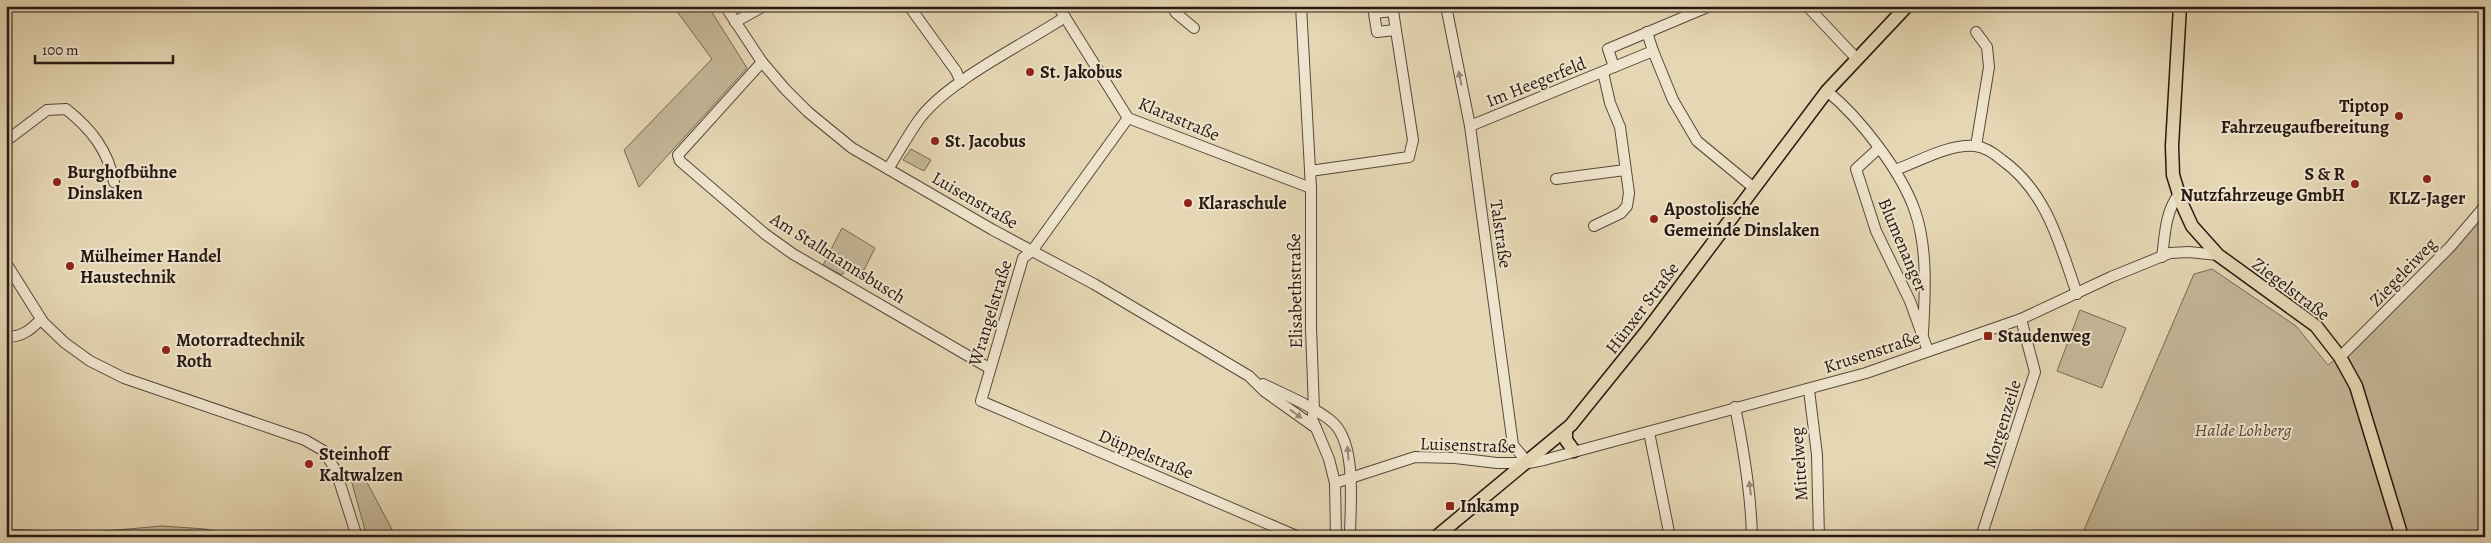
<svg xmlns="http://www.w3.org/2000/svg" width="2491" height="543" viewBox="0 0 2491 543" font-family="Alegreya,serif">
	<rect width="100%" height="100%" fill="#e6d7b4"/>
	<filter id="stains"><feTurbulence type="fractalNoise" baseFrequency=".004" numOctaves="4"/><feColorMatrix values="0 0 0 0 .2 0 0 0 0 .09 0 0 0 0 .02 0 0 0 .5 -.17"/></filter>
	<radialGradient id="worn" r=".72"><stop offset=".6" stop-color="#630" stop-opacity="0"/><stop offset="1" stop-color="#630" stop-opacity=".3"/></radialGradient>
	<g fill="#c5b798" stroke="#766855">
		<polygon points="673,6 708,6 747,68 639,187 624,150 712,59"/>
		<polygon points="911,149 931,160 924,171 903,160"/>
		<polygon points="2485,206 2485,537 2081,537 2194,274 2212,269 2296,326 2328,365 2367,335"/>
		<polygon points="842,228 875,248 864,270 849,263 842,275 823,265"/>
		<polygon points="2080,310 2126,328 2102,388 2057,371"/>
		<polygon points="361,471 396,537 367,537 350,476"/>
		<polygon points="162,526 205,529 241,537 6,537 6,529 82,533"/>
	</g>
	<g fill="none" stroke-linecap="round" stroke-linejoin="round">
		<g stroke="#56483a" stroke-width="12">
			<g id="minor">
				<polyline points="725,6 762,62 785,89 808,112 852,148 993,230 1094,284 1249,376 1264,391 1316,428 1329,459 1335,483 1336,537"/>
				<polyline points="909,6 956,71 961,82"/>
				<polyline points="1058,6 1128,118 1311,188"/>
				<polyline points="1172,6 1176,13 1194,28"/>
				<polyline points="1301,6 1311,188 1311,328 1314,410 1312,419 1316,428"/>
				<polyline points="1446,6 1470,126 1513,445 1528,463"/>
				<polyline points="1807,6 1856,58"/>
				<polyline points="735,22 764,6"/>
				<polyline points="1976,32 1987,47 1989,67 1976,146"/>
				<polyline points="1653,51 1673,100 1697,141 1754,188"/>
				<polyline points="762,62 678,155 680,161 765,234 793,254 989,368"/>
				<polyline points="1614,67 1608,49 1710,6"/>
				<path d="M1827 91C1860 118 1901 171 1915 211 1928 249 1925 294 1923 333"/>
				<polyline points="1128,118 1032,251 1023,258 981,401 1299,537"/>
				<polyline points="1470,126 1653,51 1647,32"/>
				<path d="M6 141 47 110 66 109C91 129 108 150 114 182"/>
				<polyline points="1879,148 1856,169 1876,231 1910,301 1928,351"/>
				<path d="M888 169C899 152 909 133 921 117 951 79 1023 45 1065 17"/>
				<path d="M1895 170C1920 161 1948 144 1975 146 1985 147 1995 154 2002 160 2047 192 2060 245 2077 294"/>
				<polyline points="1310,171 1409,157 1413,140 1393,11 1374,13 1377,32 1395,30"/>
				<polyline points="1556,179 1625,170"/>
				<polyline points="1594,226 1621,213 1627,206 1629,193 1620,127 1610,103 1603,72"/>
				<path d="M2162 257C2165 235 2165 212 2179 194"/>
				<polyline points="6,263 43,322 65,343 90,361 124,378 305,440 324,451 336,471 357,537"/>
				<path d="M6 337C22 337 31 330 41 319"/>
				<polyline points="2340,357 2450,247 2485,206"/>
				<path d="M1263 384C1285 395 1311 405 1330 420 1358 441 1350 505 1350 537"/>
				<polyline points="1809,390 1817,455 1819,537"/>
				<path d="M1735 407C1744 451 1751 492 1752 537"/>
				<polyline points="1649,432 1670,537"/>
				<polyline points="1335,483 1415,457 1455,458 1497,463 1528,463 1544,460 1866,373 2021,319 2111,277 2170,253 2189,252 2218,255"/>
				<polyline points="1981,537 2035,372 2021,319"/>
			</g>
		</g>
		<g stroke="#261912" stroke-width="15">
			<g id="major">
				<polyline points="2180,6 2172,146 2173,175 2182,204 2192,226 2218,255 2316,326 2340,357 2356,386 2402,537"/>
				<polyline points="1566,430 1566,440 1574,451"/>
				<polyline points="1436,537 1571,425 1646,332 1827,91 1907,6"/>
			</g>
		</g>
		<use href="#minor" stroke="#efe5ce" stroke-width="10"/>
		<use href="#major" stroke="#e6d7b4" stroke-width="12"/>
	</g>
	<defs><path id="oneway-solid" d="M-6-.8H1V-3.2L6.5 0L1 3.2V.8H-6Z" transform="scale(1.25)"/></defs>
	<g fill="#958979">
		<use href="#oneway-solid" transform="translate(1460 78) rotate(-101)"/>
		<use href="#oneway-solid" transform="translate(1296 414) rotate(36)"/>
		<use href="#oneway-solid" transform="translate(1348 453) rotate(-95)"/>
		<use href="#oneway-solid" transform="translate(1750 488) rotate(-97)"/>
	</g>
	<g fill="#8f2418" stroke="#efe5ce" stroke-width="2">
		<circle cx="1030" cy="72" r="5"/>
		<circle cx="2399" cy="116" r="5"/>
		<circle cx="935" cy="141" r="5"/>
		<circle cx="2427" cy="179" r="5"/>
		<circle cx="57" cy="182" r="5"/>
		<circle cx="2355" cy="184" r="5"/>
		<circle cx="1188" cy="203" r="5"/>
		<circle cx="1654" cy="219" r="5"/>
		<circle cx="70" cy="266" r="5"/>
		<rect x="1983" y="331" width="10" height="10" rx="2.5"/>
		<circle cx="166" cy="350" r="5"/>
		<circle cx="309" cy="464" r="5"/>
		<rect x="1445" y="501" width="10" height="10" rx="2.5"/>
	</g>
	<g text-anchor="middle" stroke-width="4" stroke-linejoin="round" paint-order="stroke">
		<g font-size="18" font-weight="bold" fill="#261912" stroke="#efe5ce" text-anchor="start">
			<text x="1040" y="78">St. Jakobus</text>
			<text x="2389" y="112" text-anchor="end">Tiptop<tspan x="2389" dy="21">Fahrzeugaufbereitung</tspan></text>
			<text x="945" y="147">St. Jacobus</text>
			<text x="67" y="178">Burghofbühne<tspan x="67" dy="21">Dinslaken</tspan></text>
			<text x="2345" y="180" text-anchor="end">S &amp; R<tspan x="2345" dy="21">Nutzfahrzeuge GmbH</tspan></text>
			<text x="2427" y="204" text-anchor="middle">KLZ-Jager</text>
			<text x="1198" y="209">Klaraschule</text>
			<text x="1664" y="215">Apostolische<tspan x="1664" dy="21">Gemeinde Dinslaken</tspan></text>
			<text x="80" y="262">Mülheimer Handel<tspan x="80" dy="21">Haustechnik</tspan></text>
			<text x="1998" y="342">Staudenweg</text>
			<text x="176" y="346">Motorradtechnik<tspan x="176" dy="21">Roth</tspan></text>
			<text x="319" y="460">Steinhoff<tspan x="319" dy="21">Kaltwalzen</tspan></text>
			<text x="1460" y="512">Inkamp</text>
		</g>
		<g font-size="18" fill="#261912" stroke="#efe5ce">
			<text transform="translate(1536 82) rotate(-22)" y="6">Im Heegerfeld</text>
			<text transform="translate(1179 119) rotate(23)" y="6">Klarastraße</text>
			<text transform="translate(975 200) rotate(30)" y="6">Luisenstraße</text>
			<text transform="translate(1501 234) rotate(82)" y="6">Talstraße</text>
			<text transform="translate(1903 245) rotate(67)" y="6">Blumenanger</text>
			<text transform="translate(838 258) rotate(32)" y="6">Am Stallmannsbusch</text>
			<text transform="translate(2403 272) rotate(-46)" y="6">Ziegeleiweg</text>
			<text transform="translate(2291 289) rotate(37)" y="6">Ziegelstraße</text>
			<text transform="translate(1295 291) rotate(-91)" y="6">Elisabethstraße</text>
			<text transform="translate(1642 308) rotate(-53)" y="6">Hünxer Straße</text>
			<text transform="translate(990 313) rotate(-73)" y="6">Wrangelstraße</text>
			<text transform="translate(1872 352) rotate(-18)" y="6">Krusenstraße</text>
			<text transform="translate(2002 424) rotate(-73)" y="6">Morgenzeile</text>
			<text transform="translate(1468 445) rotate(2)" y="6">Luisenstraße</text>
			<text transform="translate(1146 454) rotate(23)" y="6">Düppelstraße</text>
			<text transform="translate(1799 464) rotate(-94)" y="6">Mittelweg</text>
		</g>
		<g font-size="18" font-style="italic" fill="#56483a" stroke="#efe5ce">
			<text x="2243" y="436">Halde Lohberg</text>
		</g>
	</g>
	<rect width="2491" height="543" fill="none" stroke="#e6d7b4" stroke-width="25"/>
	<rect x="8" y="8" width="2476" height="528" fill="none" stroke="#261912" stroke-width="2.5"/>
	<rect x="12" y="12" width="2466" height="518" fill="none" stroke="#261912"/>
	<path d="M35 55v8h138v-8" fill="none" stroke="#261912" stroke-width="2.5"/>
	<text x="42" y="55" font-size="15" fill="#261912" stroke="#efe5ce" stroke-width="4" paint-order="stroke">100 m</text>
	<rect width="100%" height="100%" filter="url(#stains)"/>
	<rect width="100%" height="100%" fill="url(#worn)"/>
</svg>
